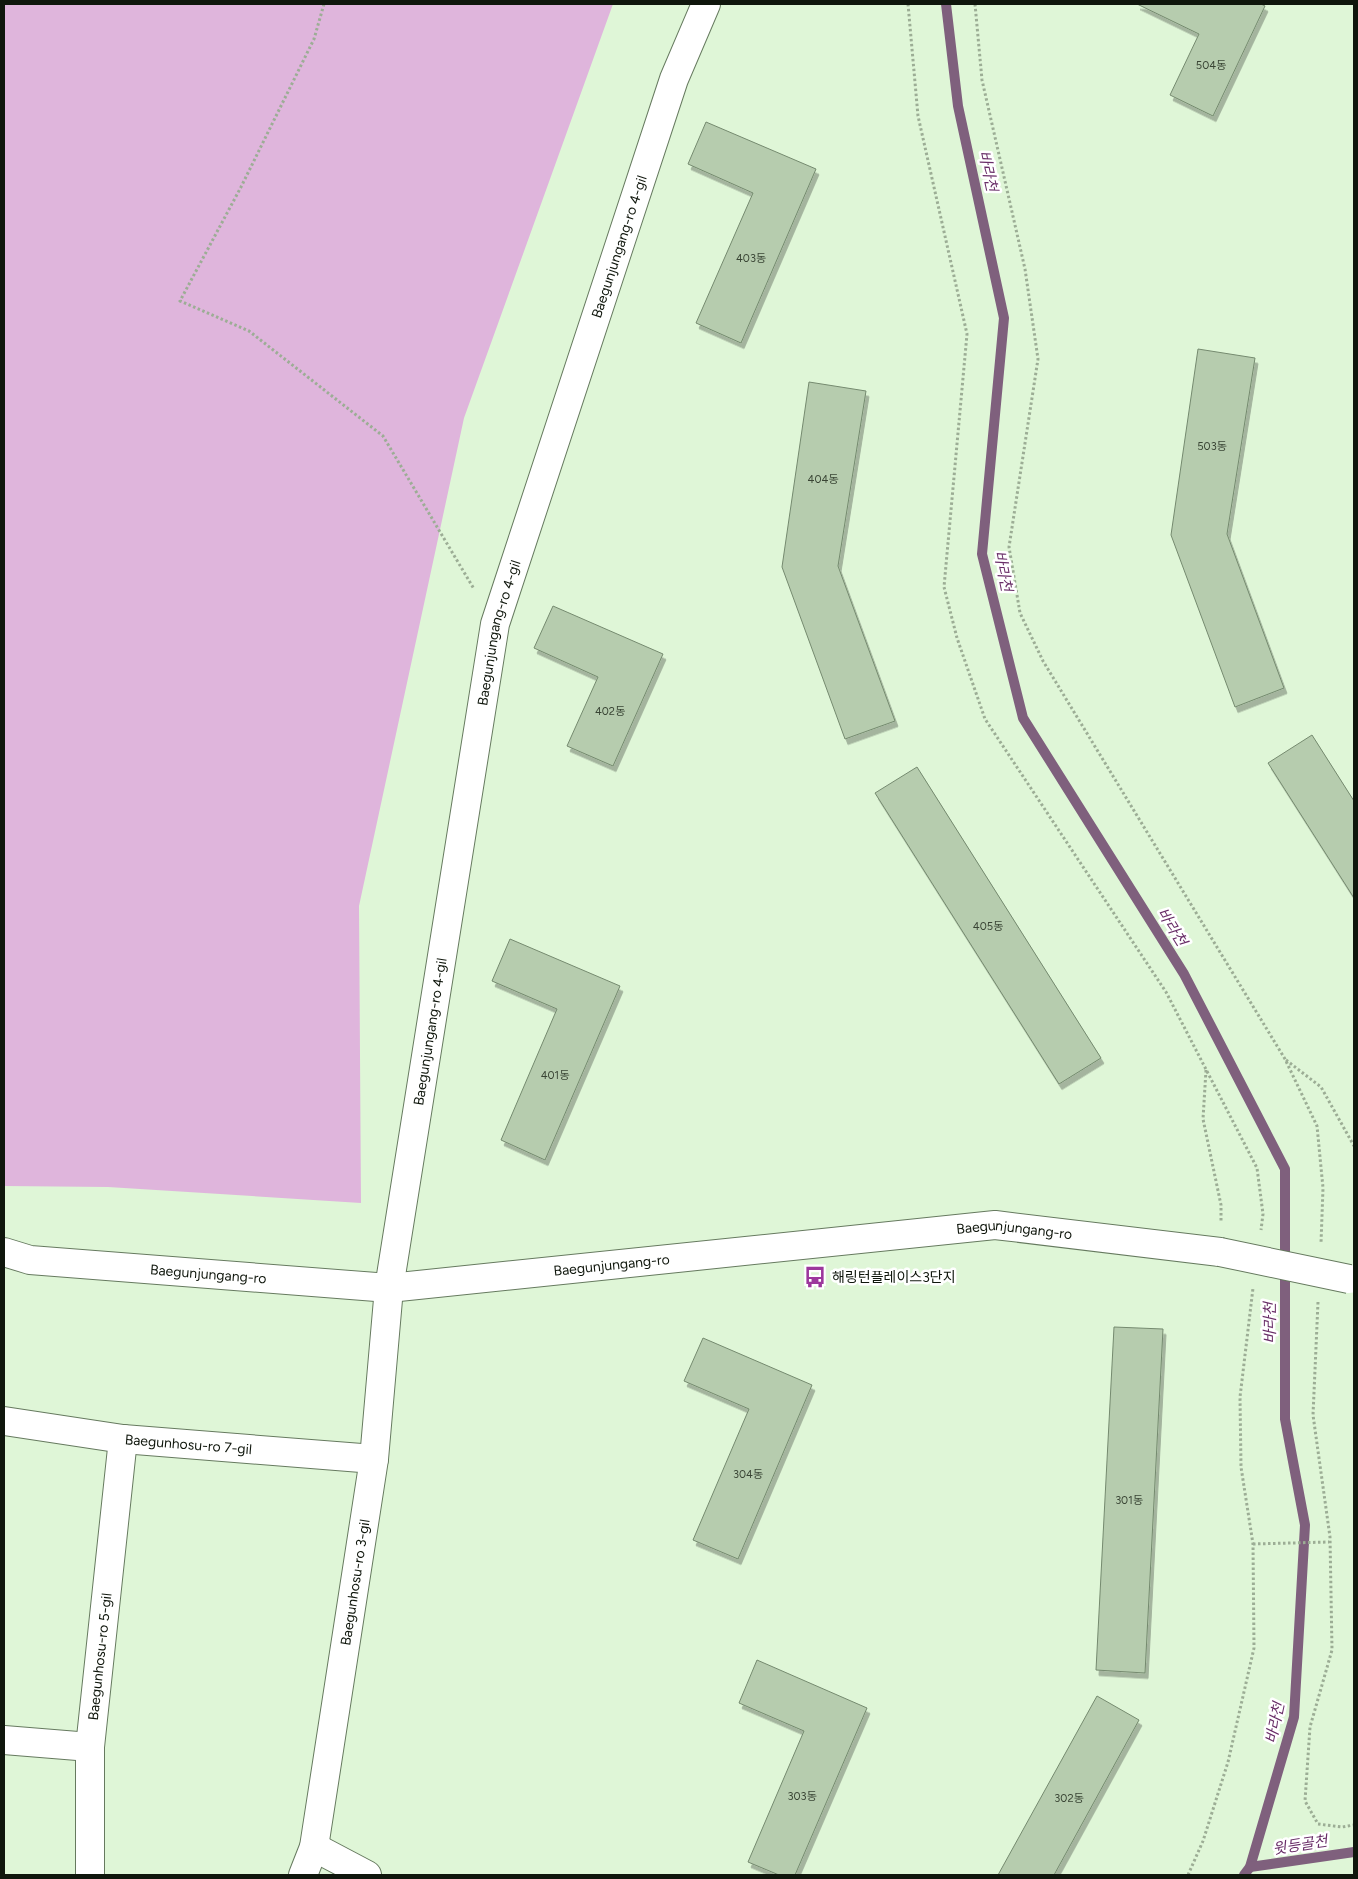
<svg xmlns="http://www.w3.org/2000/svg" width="1358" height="1879" viewBox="0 0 1358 1879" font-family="Figtree,'Noto Sans KR',sans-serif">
	<defs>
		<filter id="shadow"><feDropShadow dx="3" dy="5.5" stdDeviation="0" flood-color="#0004"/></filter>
	</defs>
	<rect width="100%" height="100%" fill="#dff6d7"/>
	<polygon fill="#dfb5dc" points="4,4 613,4 464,418 359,906 361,1203 108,1187 4,1186"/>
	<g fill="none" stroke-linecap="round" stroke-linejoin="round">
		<g stroke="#7f607d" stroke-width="10">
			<polyline points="946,4 958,106 1004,318 982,554 1023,718 1184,974 1285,1169 1285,1419 1305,1525 1294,1717 1250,1867 1244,1875"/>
			<polyline points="1250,1867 1354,1852"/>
		</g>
	</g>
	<g fill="#b6ccae" stroke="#758a6f" filter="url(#shadow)">
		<polygon points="1137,4 1261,4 1265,6 1213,116 1170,95 1199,34"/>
		<polygon points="706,122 816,169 741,343 696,323 753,193 688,164"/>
		<polygon points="1198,349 1255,358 1227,534 1284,688 1235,707 1171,535"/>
		<polygon points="809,382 866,391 838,566 895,721 845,739 782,567"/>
		<polygon points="553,606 663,654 613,766 567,746 598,677 534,648"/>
		<polygon points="1312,735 1354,801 1354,898 1268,763"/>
		<polygon points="917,767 1101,1058 1059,1084 875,793"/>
		<polygon points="510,939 620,986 545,1160 501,1140 557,1009 492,981"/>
		<polygon points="1114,1327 1163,1329 1145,1673 1096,1670"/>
		<polygon points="703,1338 812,1385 738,1559 693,1540 749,1409 684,1381"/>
		<polygon points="757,1660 867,1708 795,1875 779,1875 748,1862 804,1731 739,1703"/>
		<polygon points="1097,1696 1139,1720 1054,1875 998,1875"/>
	</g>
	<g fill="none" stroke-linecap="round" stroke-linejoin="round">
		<g stroke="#667a5f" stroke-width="30">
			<g id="street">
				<path id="s1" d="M4 1421 123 1439 374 1459"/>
				<polyline points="4,1740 90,1747"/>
				<polyline points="314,1847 367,1875"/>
				<path id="s2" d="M90 1875V1747L123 1439"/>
				<path id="s3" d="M303 1875 314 1847 374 1459 389 1288 495 624 674 79 706 4"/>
			</g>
		</g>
		<g stroke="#667a5f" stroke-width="30">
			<g id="secondary">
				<path id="s4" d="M4 1252 30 1260 389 1288 995 1225 1220 1252"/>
			</g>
		</g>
		<g stroke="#9cad95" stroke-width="3" stroke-dasharray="2.5 2.5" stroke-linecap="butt">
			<polyline points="324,4 314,39 241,187 180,301 249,331 383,436 474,589"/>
			<polyline points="908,4 918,116 967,334 944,587 957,638 985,719 1166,992 1257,1168 1263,1214 1261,1230"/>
			<polyline points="975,4 982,80 1025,269 1038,359 1009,547 1020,613 1043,661 1285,1059 1317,1126 1323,1188 1321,1243"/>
			<polyline points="1286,1060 1321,1087 1354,1146"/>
			<polyline points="1206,1070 1203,1119 1221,1205 1221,1221"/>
			<polyline points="1318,1302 1313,1415 1330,1537 1332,1650 1310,1727 1305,1801 1318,1824 1342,1827 1354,1825"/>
			<polyline points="1253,1544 1329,1542"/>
			<polyline points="1188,1875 1203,1841 1228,1762 1254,1648 1253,1544 1241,1467 1240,1397 1253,1288"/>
		</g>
		<use href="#street" stroke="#fff" stroke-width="28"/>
		<use href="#secondary" stroke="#fff" stroke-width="28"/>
		<g stroke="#667a5f" stroke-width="30" stroke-linecap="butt">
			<polyline id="secondary-bridge" points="1220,1252 1349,1279"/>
		</g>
		<use href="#secondary-bridge" stroke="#fff" stroke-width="28"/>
	</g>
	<defs>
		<g id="bus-bare" transform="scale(1.725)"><path d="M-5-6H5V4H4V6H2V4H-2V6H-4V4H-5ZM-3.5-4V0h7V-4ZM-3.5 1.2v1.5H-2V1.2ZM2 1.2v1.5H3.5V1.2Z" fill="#9c379c" stroke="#fff" stroke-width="2.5" paint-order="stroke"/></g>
	</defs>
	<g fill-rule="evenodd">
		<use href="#bus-bare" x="815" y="1277"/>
	</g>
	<g text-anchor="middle" stroke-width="5" stroke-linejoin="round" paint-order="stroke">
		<g font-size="11" fill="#394434">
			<text x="1211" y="69">504동</text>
			<text x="751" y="262">403동</text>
			<text x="1212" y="450">503동</text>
			<text x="823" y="483">404동</text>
			<text x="610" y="715">402동</text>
			<text x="988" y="930">405동</text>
			<text x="555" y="1079">401동</text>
			<text x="748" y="1478">304동</text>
			<text x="1129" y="1504">301동</text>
			<text x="802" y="1800">303동</text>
			<text x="1069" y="1802">302동</text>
		</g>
		<g font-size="14" fill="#0f160c" stroke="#fff">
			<text dy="5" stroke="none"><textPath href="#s3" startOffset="1664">Baegunjungang-ro 4-gil</textPath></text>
			<text dy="5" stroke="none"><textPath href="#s3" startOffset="1259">Baegunjungang-ro 4-gil</textPath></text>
			<text dy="5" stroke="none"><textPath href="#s3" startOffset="854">Baegunjungang-ro 4-gil</textPath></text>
			<text dy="5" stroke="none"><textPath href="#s4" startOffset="1016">Baegunjungang-ro</textPath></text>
			<text dy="5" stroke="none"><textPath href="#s4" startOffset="611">Baegunjungang-ro</textPath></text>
			<text dy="5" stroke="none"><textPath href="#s4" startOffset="206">Baegunjungang-ro</textPath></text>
			<text dy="5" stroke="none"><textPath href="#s1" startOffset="186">Baegunhosu-ro 7-gil</textPath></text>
			<text dy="5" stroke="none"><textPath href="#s3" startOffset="298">Baegunhosu-ro 3-gil</textPath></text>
			<text dy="5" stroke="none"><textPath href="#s2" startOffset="219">Baegunhosu-ro 5-gil</textPath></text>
		</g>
		<g font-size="14" fill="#0f160c" stroke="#fff" text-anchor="start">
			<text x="832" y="1282">해링턴플레이스3단지</text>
		</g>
		<g font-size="15" font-style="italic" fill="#692e68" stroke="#fff">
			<text transform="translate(988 171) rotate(78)" y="5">바라천</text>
			<text transform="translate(1003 571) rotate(79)" y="5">바라천</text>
			<text transform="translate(1172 927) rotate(58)" y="5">바라천</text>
			<text transform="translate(1270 1323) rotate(-90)" y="5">바라천</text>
			<text transform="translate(1275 1723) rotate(-78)" y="5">바라천</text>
			<text transform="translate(1300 1845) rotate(-9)" y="5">윗등골천</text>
		</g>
	</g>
	<rect width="1358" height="1879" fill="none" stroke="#0f160c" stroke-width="10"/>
</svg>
